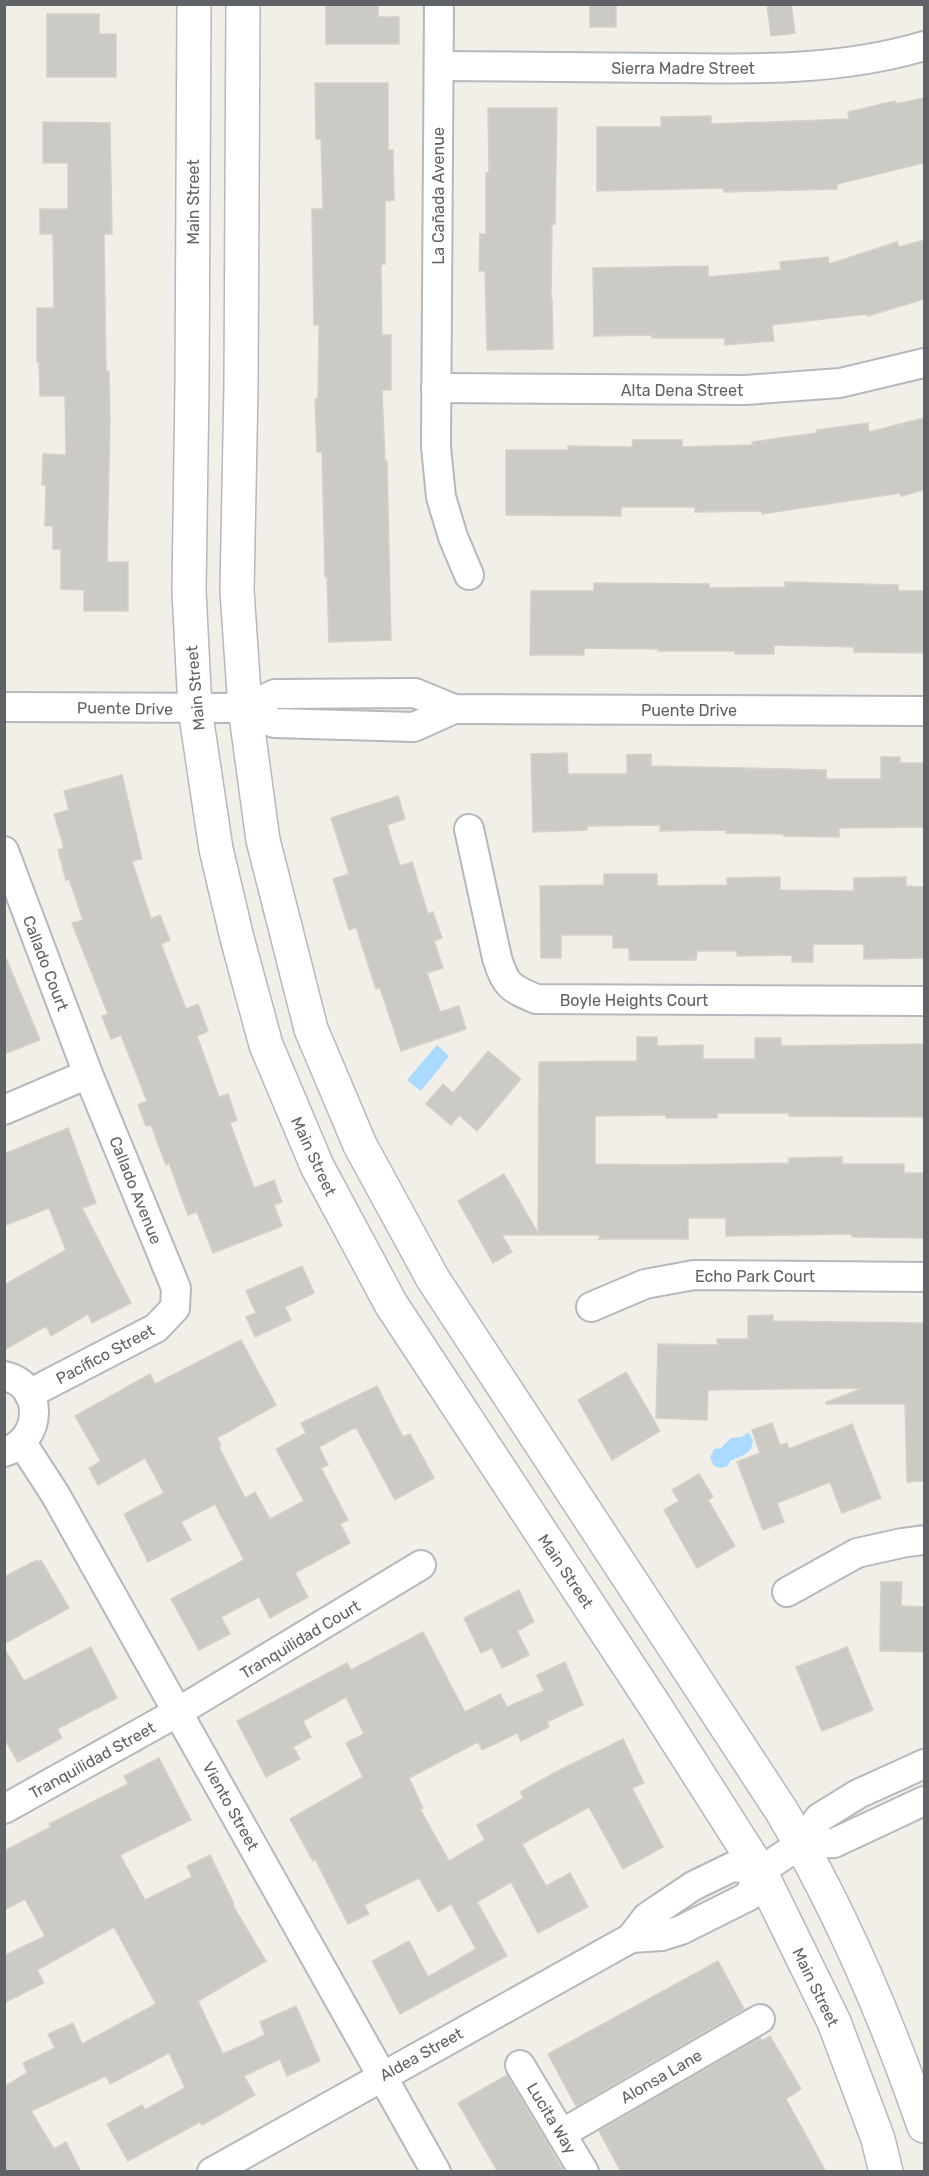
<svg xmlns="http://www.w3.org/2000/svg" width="929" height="2176" viewBox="0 0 929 2176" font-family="Rubik,sans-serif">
	<rect width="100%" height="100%" fill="#f1efe8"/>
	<g fill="#aadaff">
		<polygon points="437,1045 449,1056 421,1091 407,1080"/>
		<polygon points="748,1432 753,1440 751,1449 744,1455 730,1461 728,1466 721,1468 714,1466 710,1458 714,1449 721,1448 731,1438 742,1437"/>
	</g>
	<g fill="#cccac5" stroke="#d6d1c6" stroke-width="1.5">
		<polygon points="326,4 378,4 378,17 399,17 399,44 326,44"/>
		<rect x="590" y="4" width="26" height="23"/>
		<polygon points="767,4 791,4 795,33 771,36"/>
		<polygon points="47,14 99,14 99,34 116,34 116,77 47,77"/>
		<polygon points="315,83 388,83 388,150 393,150 394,200 385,201 385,264 381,264 382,335 391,335 391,390 382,390 385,461 387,461 391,640 329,642 327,577 325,577 322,452 317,452 315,399 318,399 319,325 314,325 312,209 323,209 321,139 316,139"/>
		<polygon points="924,98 924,163 837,184 837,189 724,192 724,188 597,191 597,127 661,127 661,117 711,116 711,124 849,119 848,112 895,101 896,104"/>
		<polygon points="488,108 557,108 555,224 552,224 551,299 552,299 553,349 487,350 485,271 479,271 480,234 486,234 486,173 489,173"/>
		<polygon points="43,122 110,123 112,234 104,234 106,371 109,371 110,419 107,562 128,562 128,611 84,611 84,590 61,589 61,549 53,549 53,526 45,526 46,485 42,485 43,454 66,455 65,396 40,396 39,362 37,362 37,308 54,308 53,234 40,234 40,209 68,209 68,163 43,163"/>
		<polygon points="924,240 924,299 868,316 867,314 772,325 774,341 725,345 725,338 652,338 652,335 594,336 593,268 708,266 708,277 781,270 780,262 828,257 829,264 897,242 899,247"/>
		<polygon points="924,418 924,490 901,496 900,493 762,514 762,511 695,512 695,507 621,507 621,516 506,515 506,450 568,450 568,446 632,447 633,440 682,440 682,447 753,445 752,442 817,433 817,430 868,423 869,432"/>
		<polygon points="785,582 898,585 898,591 924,591 924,653 854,652 854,647 774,645 774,654 735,654 735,651 658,651 658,649 584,648 584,655 530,655 531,591 594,591 594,583 709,584 709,588 785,587"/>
		<polygon points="567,753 568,774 627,774 627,755 651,754 651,766 826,770 826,779 881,779 881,757 900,757 900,763 924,763 924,827 839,828 839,837 784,836 784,834 726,833 726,830 660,831 660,825 587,826 587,830 533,832 531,754"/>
		<polygon points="122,775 142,859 132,861 151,919 160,915 170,940 161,944 186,1009 198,1004 208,1031 197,1036 219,1097 228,1094 237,1120 230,1123 254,1188 274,1180 282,1202 274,1205 282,1226 213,1253 197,1212 188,1215 169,1163 166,1165 151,1125 146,1126 138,1105 147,1101 121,1035 111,1039 102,1016 108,1014 72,923 83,920 69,879 66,880 58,850 64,848 54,814 69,810 64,791"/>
		<polygon points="398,796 405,819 387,825 400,866 412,862 428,914 433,912 442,938 434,941 443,968 427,973 440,1012 459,1006 466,1029 401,1051 380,988 376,989 356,927 349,930 333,879 349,874 331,818"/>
		<polygon points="604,874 657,874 657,886 727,885 727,878 780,877 780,890 854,891 854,878 906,877 906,886 924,887 924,958 864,959 864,944 813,944 813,962 792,962 792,955 737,956 737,951 697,951 696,960 629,960 629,948 613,948 613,935 561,935 561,958 541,958 540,886 604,885"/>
		<polygon points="4,953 40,1040 4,1054"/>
		<polygon points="637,1037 657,1037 657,1046 703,1045 703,1059 755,1059 755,1038 781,1038 781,1046 924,1044 924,1117 789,1116 789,1113 717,1113 717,1118 666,1118 666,1115 595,1116 595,1164 664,1165 789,1163 789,1158 842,1157 842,1164 904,1164 904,1173 924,1173 924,1238 852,1237 852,1234 726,1236 726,1218 688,1218 688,1239 599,1239 600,1235 502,1235 512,1252 493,1263 458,1201 504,1174 538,1233 539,1062 637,1061"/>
		<polygon points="488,1051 521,1079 477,1131 459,1115 451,1125 426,1104 443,1084 453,1093"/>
		<polygon points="68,1128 96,1203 82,1208 131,1303 92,1323 88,1314 51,1336 46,1326 4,1350 4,1285 66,1250 49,1208 4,1226 4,1154"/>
		<polygon points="302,1266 314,1293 285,1307 291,1320 255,1337 246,1317 256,1313 246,1291"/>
		<polygon points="773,1315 773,1321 924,1323 924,1481 907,1482 905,1404 826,1404 826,1402 864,1388 708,1390 707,1420 656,1418 658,1344 718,1345 717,1339 748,1339 748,1316"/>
		<polygon points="241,1340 276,1405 217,1438 221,1446 219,1447 245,1498 255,1492 270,1519 304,1501 276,1449 306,1433 301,1423 377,1386 403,1437 410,1434 434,1478 395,1500 357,1429 354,1428 319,1447 328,1465 321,1468 348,1520 340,1524 350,1543 295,1573 308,1597 270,1618 259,1597 221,1617 230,1634 199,1650 171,1599 244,1560 215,1504 181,1522 191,1540 148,1562 124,1514 164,1493 145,1458 98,1485 89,1468 101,1461 75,1416 150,1374 155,1384"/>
		<polygon points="626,1372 660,1431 612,1460 578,1400"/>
		<polygon points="772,1423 780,1445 787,1443 789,1449 852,1424 881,1498 842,1513 830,1482 777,1503 784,1522 763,1530 737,1462 760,1453 752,1430"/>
		<polygon points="699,1474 713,1497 708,1500 735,1546 697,1568 664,1510 679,1501 672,1490"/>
		<polygon points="37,1560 38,1562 41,1560 69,1608 4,1644 4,1577"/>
		<polygon points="881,1582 902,1582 901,1606 924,1607 924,1652 880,1651"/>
		<polygon points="519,1590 534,1622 517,1631 529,1655 502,1668 492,1648 481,1653 464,1618"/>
		<polygon points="423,1632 465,1712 500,1694 507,1707 544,1691 537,1675 565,1662 583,1705 547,1722 549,1727 521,1741 517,1733 482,1750 478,1742 409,1778 423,1808 420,1809 449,1861 485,1840 477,1825 524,1798 520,1792 554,1773 623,1739 644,1783 632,1788 663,1847 623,1869 589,1807 522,1844 546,1886 570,1873 588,1907 538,1933 511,1882 477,1902 507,1956 400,2014 372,1961 409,1941 428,1977 476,1949 451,1904 438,1912 419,1878 364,1905 369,1914 348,1924 315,1859 313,1861 290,1819 363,1777 346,1743 364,1734 346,1697 303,1721 311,1737 293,1747 300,1759 266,1777 237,1721 347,1663 351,1670"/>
		<polygon points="91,1647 117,1698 57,1729 62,1738 18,1762 4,1738 4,1648 24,1681"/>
		<polygon points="847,1647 873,1710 822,1731 796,1667"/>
		<polygon points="159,1758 191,1820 120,1855 145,1900 192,1877 187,1866 210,1855 234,1904 232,1904 266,1961 198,2001 223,2054 265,2035 260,2022 296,2006 320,2061 287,2076 280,2059 244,2076 255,2095 202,2125 200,2122 128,2161 107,2124 142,2105 145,2110 185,2088 169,2053 110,2084 106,2076 31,2111 54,2149 66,2142 81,2172 4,2172 4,2087 27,2073 23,2063 55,2048 48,2034 73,2023 82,2044 156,2004 114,1927 37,1970 44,1983 4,2003 4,1956 45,1936 25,1899 4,1910 4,1851 51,1827 49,1824 128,1784 124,1776"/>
		<polygon points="718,1961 744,2009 576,2106 548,2054"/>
		<polygon points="770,2036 801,2089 786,2099 826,2172 621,2172 599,2131 760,2038 762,2041"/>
		<polygon points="507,2075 547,2143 564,2172 498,2172 458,2103"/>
	</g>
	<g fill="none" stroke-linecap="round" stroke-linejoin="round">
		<g stroke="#b5b8bc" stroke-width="32">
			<g id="minor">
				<polyline points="439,4 436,447 441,497 453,537 469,575"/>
				<path d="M439 66C515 67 591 68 667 68 754 69 840 71 924 46"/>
				<polyline points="436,388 746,390 840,383 924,363"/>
				<polyline points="4,707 245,708 275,694 415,693 454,709 924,711"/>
				<polyline points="245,708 274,723 414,727 454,709"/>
				<path d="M469 829 497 958C505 985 510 988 536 999L924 1001"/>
				<polyline points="4,851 88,1074 176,1288 175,1308 156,1328 29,1394"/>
				<polyline points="4,1110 88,1074"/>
				<polyline points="591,1307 645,1284 694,1275 924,1277"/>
				<path d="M4 1376C45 1384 43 1441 4 1452"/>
				<polyline points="22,1443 55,1494 436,2172"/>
				<polyline points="787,1592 857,1553 902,1543 924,1540"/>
				<polyline points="4,1809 178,1712 421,1565"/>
				<polyline points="801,1844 834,1843 924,1801"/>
				<polyline points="631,1938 662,1936 681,1930 749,1896 760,1871 801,1844 819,1818 858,1794 924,1764"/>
				<polyline points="520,2065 584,2172"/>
				<polyline points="561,2134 760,2019"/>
				<polyline points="212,2172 631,1938 647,1917 693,1886 732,1867 760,1871"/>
			</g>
		</g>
		<g stroke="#b5b8bc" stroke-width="36">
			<g id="tertiary">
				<polyline points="194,4 192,386 189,591 195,709 216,849 237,938 266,1045 317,1166 391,1304 655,1706 760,1871 834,2022 878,2139 886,2172"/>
				<path d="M243 4 241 386 237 591 245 708 263 840 311 1029 360 1145 433 1279 781 1810C840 1909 886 2017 924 2126"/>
			</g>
		</g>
		<use href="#minor" stroke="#fff" stroke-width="28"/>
		<use href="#tertiary" stroke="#fff" stroke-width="33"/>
	</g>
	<g text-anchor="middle" stroke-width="4.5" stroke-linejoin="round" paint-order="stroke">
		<g font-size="16" fill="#5f6368" stroke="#fff">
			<text x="683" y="74">Sierra Madre Street</text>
			<text transform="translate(438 196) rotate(-90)" y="6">La Cañada Avenue</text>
			<text transform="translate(193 202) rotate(-90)" y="6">Main Street</text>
			<text x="682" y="396">Alta Dena Street</text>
			<text transform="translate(195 688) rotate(-95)" y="6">Main Street</text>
			<text transform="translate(125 708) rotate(1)" y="6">Puente Drive</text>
			<text x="689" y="716">Puente Drive</text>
			<text transform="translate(46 963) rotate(69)" y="6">Callado Court</text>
			<text x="634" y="1006">Boyle Heights Court</text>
			<text transform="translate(314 1156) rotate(65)" y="6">Main Street</text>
			<text transform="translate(136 1190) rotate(68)" y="6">Callado Avenue</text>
			<text x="755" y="1282">Echo Park Court</text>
			<text transform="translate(105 1354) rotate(-28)" y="6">Pacífico Street</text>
			<text transform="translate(566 1571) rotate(56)" y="6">Main Street</text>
			<text transform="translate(300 1639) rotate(-31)" y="6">Tranquilidad Court</text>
			<text transform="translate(92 1760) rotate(-29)" y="6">Tranquilidad Street</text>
			<text transform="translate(231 1806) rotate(61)" y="6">Viento Street</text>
			<text transform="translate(816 1987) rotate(64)" y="6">Main Street</text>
			<text transform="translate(421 2054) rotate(-29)" y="6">Aldea Street</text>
			<text transform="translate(661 2076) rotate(-30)" y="6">Alonsa Lane</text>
			<text transform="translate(552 2118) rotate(59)" y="6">Lucita Way</text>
		</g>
	</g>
	<rect width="929" height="2176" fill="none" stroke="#5f6368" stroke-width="12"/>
</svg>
